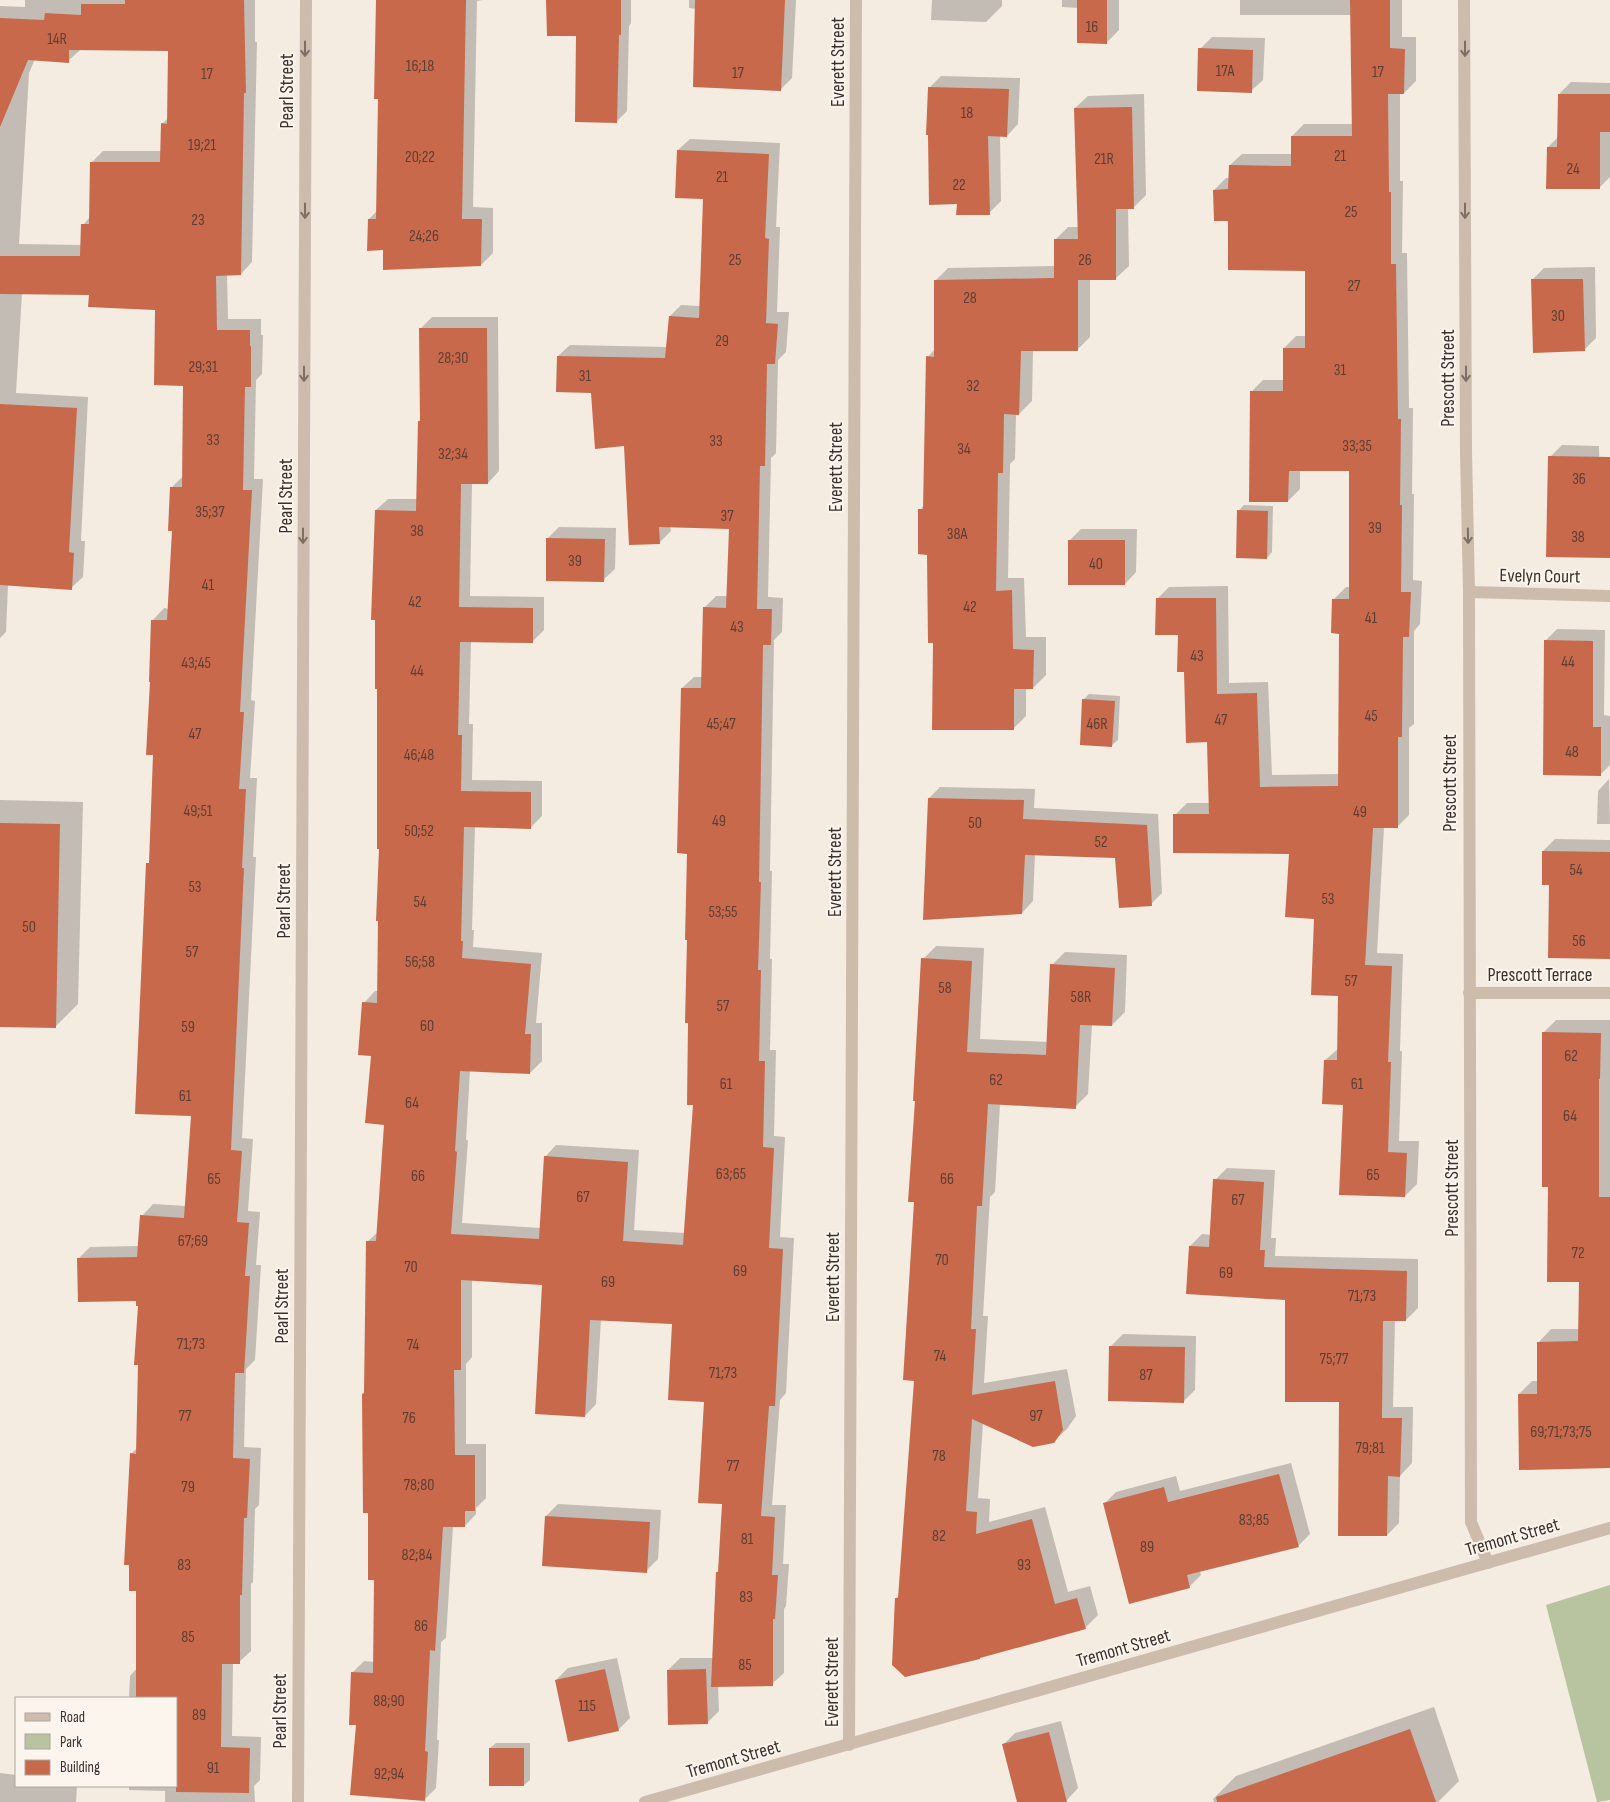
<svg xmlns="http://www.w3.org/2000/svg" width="1610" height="1802" viewBox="0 0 1610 1802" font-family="'Sofia Sans Condensed',sans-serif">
	<rect width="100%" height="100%" fill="#f4ebe1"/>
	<polygon fill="#b8c4a0" points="1610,1585 1610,1800 1597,1802 1546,1605"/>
	<g fill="#0003" fill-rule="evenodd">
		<path d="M25 0H255V42H257L252 262 241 274 227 275 228 319H261V335H263L262 374 256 380 254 479H263L251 700 255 701 250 778H257L253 857H256L242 1138 253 1139 248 1211 260 1212 256 1265H261L255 1360 246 1369 244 1447 261 1448 259 1505 255 1509 253 1582 251 1584V1651L239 1662H233L232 1736 261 1737 260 1780 254 1786 255 1802H165V1791L129 1790V1786H176V1698H129L130 1676 137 1668V1590L131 1454 137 1448 140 1305 137 1300 78 1259 90 1247 139 1246 142 1216 153 1204 186 1206 192 1115 148 864 151 861 155 754 153 620 164 608 169 609 173 530 172 487 183 476 184 385 157 309 90 294 22 293 16 393 88 397 81 541H85L83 577 71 588 8 585 6 632 0 638V6L25 7ZM80 50H169L168 118 162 124 161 151H103L92 162 90 217 83 225 82 245 19 244 29 73 35 59 68 61Z"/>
		<polygon points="378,0 483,0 477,1 473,207 493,208 493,253 481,265 384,249 369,219 377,211 379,98"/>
		<polygon points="548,0 631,0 631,23 629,26 627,111 616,122 577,35"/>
		<polygon points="689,0 796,0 792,78 781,89 696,9 689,8"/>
		<polygon points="932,0 1002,0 1002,6 986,22 931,20"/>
		<polygon points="1062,0 1119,0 1119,30 1107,42 1078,8 1062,7"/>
		<polygon points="1240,0 1402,0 1402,37 1416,37 1416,81 1404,93 1400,93 1400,181 1403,181 1402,253 1407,253 1409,408 1413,408 1412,494 1414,494 1413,580 1422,581 1420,624 1414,631 1414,724 1409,728 1409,815 1397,827 1384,827 1377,953 1403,954 1400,1051 1402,1051 1399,1141 1419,1141 1417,1184 1405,1196 1344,1104 1325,1060 1338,1049 1340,995 1315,918 1290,853 1175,815 1187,803 1210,803 1208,741 1185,671 1179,633 1157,599 1169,587 1228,586 1229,683 1268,682 1272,775 1340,774 1341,632 1334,599 1346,587 1350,587 1350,470 1300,470 1300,489 1288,501 1251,392 1263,380 1284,380 1284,348 1296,336 1306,336 1306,269 1230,219 1214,190 1226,178 1230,178 1230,165 1242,154 1292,154 1292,136 1304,124 1353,124 1352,15 1240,15"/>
		<polygon points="1212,37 1265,38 1263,80 1251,91 1200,49"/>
		<polygon points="941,76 1020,78 1018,124 1007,136 1000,136 1001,201 989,213 958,203 929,88"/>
		<polygon points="1571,82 1610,83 1610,177 1599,188 1548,147 1558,137 1559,94"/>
		<polygon points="1144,94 1146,195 1133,208 1128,208 1129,266 1116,278 1090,278 1090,337 1077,350 1033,350 1032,401 1019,414 1016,414 1015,459 1010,464 1008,578 1024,578 1026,637 1046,637 1046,675 1033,688 1026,688 1026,716 1013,729 934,642 928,553 920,510 924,505 928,357 935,349 935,281 948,268 1055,266 1055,240 1068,227 1079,227 1075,108 1088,96"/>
		<polygon points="690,139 780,143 776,227 780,227 777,312 789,312 786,352 778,360 776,453 771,458 768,597 783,598 782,632 774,640 770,871 772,871 770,959 772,959 770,1050 776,1050 774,1136 785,1137 780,1237 794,1238 786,1393 780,1400 772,1505 786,1505 783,1564 789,1564 786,1606 784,1609 784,1673 772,1684 718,1685 719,1711 707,1723 668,1670 680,1658 714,1658 717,1572 720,1570 723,1503 705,1401 673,1323 601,1319 596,1404 585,1416 543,1284 472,1279 472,1357 466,1364 466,1444 486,1444 486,1498 476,1508 476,1514 465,1526 453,1526 446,1638 441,1642 437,1740 439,1740 436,1788 424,1800 357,1724 352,1673 364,1661 375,1662 376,1578 369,1511 365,1392 367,1242 378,1232 385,1123 364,1003 375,991 378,991 380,848 376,510 388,499 418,499 419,421 422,419 420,329 432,317 498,317 499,471 488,483 472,483 470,596 544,597 544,630 532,642 471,641 469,724 473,724 472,780 542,781 542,816 530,828 475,826 472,930 474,930 473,947 542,953 536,1023 542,1023 542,1061 530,1073 470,1070 466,1140 468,1140 462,1223 541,1228 545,1157 556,1145 639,1150 634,1230 685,1233 694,1104 690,1022 688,852 682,688 694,677 703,677 704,608 716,596 728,596 730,527 670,526 671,531 659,543 625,445 593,392 558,356 570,345 667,347 670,316 681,305 700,306 705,198 678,150"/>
		<polygon points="1595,267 1596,338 1584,350 1532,280 1544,268"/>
		<polygon points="1562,445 1599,446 1600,497 1610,496 1610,557 1550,457"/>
		<polygon points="1244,505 1273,506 1272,552 1267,558 1238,511"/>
		<polygon points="559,527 616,528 615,569 603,580 547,539"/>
		<polygon points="1081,529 1137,529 1136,572 1125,584 1069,541"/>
		<polygon points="1557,629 1605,630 1604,715 1610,716 1610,765 1601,774 1545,641"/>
		<polygon points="1089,694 1120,696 1118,740 1112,745 1083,700"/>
		<polygon points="1609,779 1610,824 1597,824 1598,791"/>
		<polygon points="940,787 1035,789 1034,808 1158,814 1162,893 1151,904 1116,857 1035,854 1033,901 1022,913 929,798"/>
		<polygon points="0,800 83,802 78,1004 55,1027 0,1026"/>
		<polygon points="1555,839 1610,840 1610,958 1551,884 1543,851"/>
		<polygon points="936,946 984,948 980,1039 1048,1042 1052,965 1065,952 1127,955 1125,1012 1112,1025 1092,1024 1088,1094 1075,1107 1000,1104 995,1192 990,1197 983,1316 988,1316 984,1383 1067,1369 1076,1416 1067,1429 1053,1442 983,1423 978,1498 990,1499 989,1522 1045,1507 1068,1592 1090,1586 1098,1615 1085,1628 896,1598 900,1595 915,1380 917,1100 923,959"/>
		<polygon points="1556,1020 1610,1020 1610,1461 1519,1394 1532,1381 1538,1381 1538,1343 1551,1329 1579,1329 1580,1281 1549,1186 1543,1033"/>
		<polygon points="1227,1168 1275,1170 1271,1238 1276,1238 1275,1256 1418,1259 1418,1308 1406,1320 1395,1320 1393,1407 1413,1407 1412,1463 1400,1476 1399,1523 1387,1535 1340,1401 1286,1299 1190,1246 1202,1234 1211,1235 1215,1180"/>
		<polygon points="1123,1334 1196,1336 1195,1390 1183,1402 1111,1346"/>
		<polygon points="1291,1463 1310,1534 1298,1546 1200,1571 1201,1575 1189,1587 1104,1504 1116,1492 1176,1476 1180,1491"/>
		<polygon points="558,1504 661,1510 658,1559 646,1571 546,1516"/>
		<polygon points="617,1658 630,1718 618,1730 556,1680 568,1668"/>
		<polygon points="1434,1707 1459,1781 1438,1802 1214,1802 1213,1799 1236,1776"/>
		<polygon points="1061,1721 1078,1788 1067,1800 1058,1802 1019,1802 1003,1745 1015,1733"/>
		<polygon points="496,1743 530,1743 530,1780 524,1785 490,1748"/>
		<polygon points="0,1773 16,1775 16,1786 77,1786 76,1802 0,1802"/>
	</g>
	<g fill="#c8694b">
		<polygon points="125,0 244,0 246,93 244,93 241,275 216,276 217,330 250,330 250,346 251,346 251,387 245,387 243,490 252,490 240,712 244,712 239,789 246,789 242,868 244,868 231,1150 242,1151 237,1222 249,1223 245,1276 250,1276 244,1373 235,1373 233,1458 250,1459 247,1518 244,1518 242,1595 240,1595 240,1664 222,1664 221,1747 250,1748 249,1793 176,1792 176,1698 136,1698 136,1591 129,1591 129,1565 124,1565 130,1453 136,1454 138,1365 134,1365 138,1306 136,1306 136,1301 78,1302 77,1258 137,1257 140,1215 184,1218 191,1116 135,1114 146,863 149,863 153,755 146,755 150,682 149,682 151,620 167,620 172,531 168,531 170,487 182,487 183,386 154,385 155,310 88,307 89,295 0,294 0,256 80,256 81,224 89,224 90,162 160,162 161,123 167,124 168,51 69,50 69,63 28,60 0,127 0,18 44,20 45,13 81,15 81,4 125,4"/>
		<polygon points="376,0 466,0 462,219 482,219 481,266 383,270 383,250 367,251 368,219 376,219 378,99 374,99"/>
		<polygon points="546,0 621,0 621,35 619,35 617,123 575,122 576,36 547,36"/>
		<polygon points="695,0 785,0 781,91 693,87"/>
		<polygon points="1077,0 1107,0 1107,44 1077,43"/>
		<polygon points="1350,0 1390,0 1390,48 1405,49 1404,94 1388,94 1389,192 1391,192 1391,264 1396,264 1398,419 1401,419 1400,505 1402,505 1401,592 1411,592 1409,637 1403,637 1402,737 1398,737 1398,828 1373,828 1365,965 1392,966 1388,1062 1391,1062 1388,1152 1407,1153 1405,1197 1339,1195 1343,1105 1322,1104 1324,1060 1337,1060 1338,996 1311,995 1314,919 1285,917 1289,854 1173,853 1173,814 1209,814 1207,742 1186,743 1184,672 1177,672 1178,635 1155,635 1156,598 1216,598 1217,694 1257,693 1260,787 1338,786 1339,634 1331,633 1332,599 1349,599 1349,471 1289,471 1288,502 1249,502 1250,391 1283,391 1283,348 1305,348 1305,271 1228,270 1228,221 1214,221 1213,190 1228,189 1229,165 1291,166 1291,136 1352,136"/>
		<polygon points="1198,48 1253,50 1252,93 1197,91"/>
		<polygon points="928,87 1009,89 1007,137 988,136 990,215 956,215 957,204 929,205 928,135 926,135"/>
		<polygon points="1558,94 1610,94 1610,132 1600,132 1600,189 1546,189 1547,147 1557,147"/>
		<polygon points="1132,107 1134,209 1116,209 1116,280 1078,280 1078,351 1021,351 1019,415 1004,414 1003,473 998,473 996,591 1012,590 1013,649 1034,650 1033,689 1014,689 1014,730 932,730 933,643 928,643 927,555 918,554 918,509 923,509 926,356 934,357 934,280 1054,278 1054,239 1078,239 1074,108"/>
		<polygon points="677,150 769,154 765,238 769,239 766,323 778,324 775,364 767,364 765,466 760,466 757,609 772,609 771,645 763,645 759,882 761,882 758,970 761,970 759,1061 765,1061 763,1147 774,1148 769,1248 783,1249 775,1406 769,1406 761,1516 775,1517 772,1575 778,1575 775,1619 773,1619 773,1686 711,1687 716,1572 718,1572 722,1504 698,1503 704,1402 668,1400 672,1324 590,1320 585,1417 535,1414 542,1285 461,1280 461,1370 454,1370 455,1455 475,1455 475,1511 465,1511 465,1527 443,1527 435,1651 430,1650 425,1751 428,1752 425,1801 350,1795 356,1725 349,1725 351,1672 373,1673 374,1580 368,1580 368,1513 363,1513 362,1394 364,1393 366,1241 376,1241 384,1125 365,1123 371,1056 358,1055 362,1002 377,1003 378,921 376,921 379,849 377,849 377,689 375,689 375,620 371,620 375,510 416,511 418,421 420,421 419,328 487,328 488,484 461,484 459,607 533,608 533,643 460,642 458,735 462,735 461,791 531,792 531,829 464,827 461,941 463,941 462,958 531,964 525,1034 531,1034 530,1074 460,1071 455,1151 457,1152 451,1234 539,1239 544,1156 628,1162 623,1241 683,1245 693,1105 687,1105 688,1023 685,1023 687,940 685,940 687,854 677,853 681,688 701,688 703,607 726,608 729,529 659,527 660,544 629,545 624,446 595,449 591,393 556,392 557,356 665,358 669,316 699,318 703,199 675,198"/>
		<polygon points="1531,279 1583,279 1585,351 1533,353"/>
		<polygon points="0,404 77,408 69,552 74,553 72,590 0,585"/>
		<polygon points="1548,456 1610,457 1610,558 1546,557"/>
		<polygon points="1237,510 1268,511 1267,559 1236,558"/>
		<polygon points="546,538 605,539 604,582 546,581"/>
		<rect x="1068" y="540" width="57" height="45"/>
		<polygon points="1544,640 1593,641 1593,727 1601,727 1601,776 1543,775"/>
		<polygon points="1082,699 1115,701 1112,747 1080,745"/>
		<polygon points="928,798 1024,800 1023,819 1147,825 1152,906 1119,908 1115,858 1025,855 1022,914 923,920"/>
		<polygon points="0,823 60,824 56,1028 0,1027"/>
		<polygon points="1542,851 1610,852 1610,959 1548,958 1549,885 1542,885"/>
		<polygon points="921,958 972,961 967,1052 1046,1055 1050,964 1115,968 1112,1026 1080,1025 1076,1109 988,1104 982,1206 977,1206 971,1329 976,1329 972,1395 1055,1381 1063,1430 1054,1443 1033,1447 972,1419 966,1511 977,1512 976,1534 1032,1519 1055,1604 1077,1598 1086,1629 980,1658 980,1659 905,1677 892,1665 895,1598 898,1598 914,1381 903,1380 914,1202 908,1202 915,1101 913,1101"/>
		<polygon points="1542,1032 1601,1033 1600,1079 1599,1079 1599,1197 1610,1197 1610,1468 1519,1470 1518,1394 1537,1394 1537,1342 1578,1341 1579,1282 1547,1282 1548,1187 1542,1187"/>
		<polygon points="1213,1179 1264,1182 1260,1250 1265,1250 1264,1267 1407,1271 1406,1321 1383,1321 1382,1418 1402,1418 1400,1477 1388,1476 1387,1536 1338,1536 1339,1402 1285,1402 1285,1300 1186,1294 1189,1246 1209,1247"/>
		<polygon points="1109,1346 1185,1347 1184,1403 1108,1401"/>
		<polygon points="1279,1474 1299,1547 1187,1575 1190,1588 1129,1604 1103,1503 1164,1487 1168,1502"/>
		<polygon points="545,1516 650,1522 647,1573 542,1566"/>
		<polygon points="605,1669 619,1731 568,1742 555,1680"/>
		<polygon points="706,1669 708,1724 668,1725 667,1670"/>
		<polygon points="1410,1729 1436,1802 1217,1802 1216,1797"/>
		<polygon points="1049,1732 1067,1802 1017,1802 1002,1744"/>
		<rect x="489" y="1748" width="35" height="38"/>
	</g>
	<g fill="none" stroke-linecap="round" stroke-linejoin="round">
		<g stroke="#cdbbac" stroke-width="12">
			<polyline points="1464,0 1466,451 1469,592 1471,1522 1488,1563"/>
			<polyline points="1469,592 1610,596"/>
			<polyline points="1469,993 1610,993"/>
			<polyline points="849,1745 856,0"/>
			<polyline points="298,1802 306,0"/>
			<polyline points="645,1802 1610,1528"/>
		</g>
	</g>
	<defs><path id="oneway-shaft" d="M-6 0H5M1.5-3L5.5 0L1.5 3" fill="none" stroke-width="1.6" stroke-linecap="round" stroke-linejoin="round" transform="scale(1.25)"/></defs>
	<g stroke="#7d6f65">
		<use href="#oneway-shaft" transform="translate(305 49) rotate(90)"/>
		<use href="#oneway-shaft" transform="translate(1465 49) rotate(90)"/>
		<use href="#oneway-shaft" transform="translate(305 211) rotate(90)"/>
		<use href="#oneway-shaft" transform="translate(1465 211) rotate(90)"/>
		<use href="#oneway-shaft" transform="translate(304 374) rotate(90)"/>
		<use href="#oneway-shaft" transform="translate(1466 374) rotate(90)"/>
		<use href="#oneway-shaft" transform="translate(303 536) rotate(90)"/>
		<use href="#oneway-shaft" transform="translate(1468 536) rotate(89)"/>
	</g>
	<g text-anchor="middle" stroke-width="4" stroke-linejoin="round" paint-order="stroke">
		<g font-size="16" fill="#5e3e33">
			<text x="1092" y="32">16</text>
			<text x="57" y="44">14R</text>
			<text x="420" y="71">16;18</text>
			<text x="1225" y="76">17A</text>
			<text x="1378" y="77">17</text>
			<text x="738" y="78">17</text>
			<text x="207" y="79">17</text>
			<text x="967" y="118">18</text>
			<text x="202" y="150">19;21</text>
			<text x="1340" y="161">21</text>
			<text x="420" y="162">20;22</text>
			<text x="1104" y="164">21R</text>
			<text x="1573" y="174">24</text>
			<text x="722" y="182">21</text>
			<text x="959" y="190">22</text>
			<text x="1351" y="217">25</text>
			<text x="198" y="225">23</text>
			<text x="424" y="241">24;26</text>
			<text x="735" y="265">25</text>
			<text x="1085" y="265">26</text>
			<text x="1354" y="291">27</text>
			<text x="970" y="303">28</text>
			<text x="1558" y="321">30</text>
			<text x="722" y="346">29</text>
			<text x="453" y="363">28;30</text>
			<text x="203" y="372">29;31</text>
			<text x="1340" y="375">31</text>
			<text x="585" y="381">31</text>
			<text x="973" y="391">32</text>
			<text x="213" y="445">33</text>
			<text x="716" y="446">33</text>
			<text x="1357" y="451">33;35</text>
			<text x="964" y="454">34</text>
			<text x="453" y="459">32;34</text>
			<text x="1579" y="484">36</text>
			<text x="210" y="517">35;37</text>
			<text x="727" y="521">37</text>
			<text x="1375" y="533">39</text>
			<text x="417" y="536">38</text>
			<text x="957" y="539">38A</text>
			<text x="1578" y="542">38</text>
			<text x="575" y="566">39</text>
			<text x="1096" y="569">40</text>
			<text x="208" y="590">41</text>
			<text x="415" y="607">42</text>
			<text x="970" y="612">42</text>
			<text x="1371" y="623">41</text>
			<text x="737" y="632">43</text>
			<text x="1197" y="661">43</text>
			<text x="1568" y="667">44</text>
			<text x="196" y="668">43;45</text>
			<text x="417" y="676">44</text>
			<text x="1371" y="721">45</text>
			<text x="1221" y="725">47</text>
			<text x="721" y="729">45;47</text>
			<text x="1097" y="729">46R</text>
			<text x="195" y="739">47</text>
			<text x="1572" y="757">48</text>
			<text x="419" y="760">46;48</text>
			<text x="198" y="816">49;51</text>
			<text x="1360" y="817">49</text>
			<text x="719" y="826">49</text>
			<text x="975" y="828">50</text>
			<text x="419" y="836">50;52</text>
			<text x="1101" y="847">52</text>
			<text x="1576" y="875">54</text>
			<text x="195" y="892">53</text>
			<text x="1328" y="904">53</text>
			<text x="420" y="907">54</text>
			<text x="723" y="917">53;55</text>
			<text x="29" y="932">50</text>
			<text x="1579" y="946">56</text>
			<text x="192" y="957">57</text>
			<text x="420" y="967">56;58</text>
			<text x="1351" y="986">57</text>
			<text x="945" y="993">58</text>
			<text x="1081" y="1002">58R</text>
			<text x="723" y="1011">57</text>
			<text x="427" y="1031">60</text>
			<text x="188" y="1032">59</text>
			<text x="1571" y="1061">62</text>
			<text x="996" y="1085">62</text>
			<text x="726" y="1089">61</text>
			<text x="1357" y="1089">61</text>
			<text x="185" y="1101">61</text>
			<text x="412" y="1108">64</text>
			<text x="1570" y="1121">64</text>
			<text x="731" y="1179">63;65</text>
			<text x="1373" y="1180">65</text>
			<text x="418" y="1181">66</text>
			<text x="214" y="1184">65</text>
			<text x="947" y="1184">66</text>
			<text x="583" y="1202">67</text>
			<text x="1238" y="1205">67</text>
			<text x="193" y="1246">67;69</text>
			<text x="1578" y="1258">72</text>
			<text x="942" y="1265">70</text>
			<text x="411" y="1272">70</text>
			<text x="740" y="1276">69</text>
			<text x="1226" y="1278">69</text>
			<text x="608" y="1287">69</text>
			<text x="1362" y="1301">71;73</text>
			<text x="191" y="1349">71;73</text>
			<text x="413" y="1350">74</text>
			<text x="940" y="1361">74</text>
			<text x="1334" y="1364">75;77</text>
			<text x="723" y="1378">71;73</text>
			<text x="1146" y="1380">87</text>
			<text x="185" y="1421">77</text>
			<text x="1036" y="1421">97</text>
			<text x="409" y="1423">76</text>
			<text x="1561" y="1437">69;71;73;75</text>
			<text x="1370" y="1453">79;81</text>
			<text x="939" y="1461">78</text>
			<text x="733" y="1471">77</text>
			<text x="419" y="1490">78;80</text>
			<text x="188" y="1492">79</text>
			<text x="1254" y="1525">83;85</text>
			<text x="939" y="1541">82</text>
			<text x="747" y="1544">81</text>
			<text x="1147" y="1552">89</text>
			<text x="417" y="1560">82;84</text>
			<text x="184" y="1570">83</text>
			<text x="1024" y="1570">93</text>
			<text x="746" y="1602">83</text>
			<text x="421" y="1631">86</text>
			<text x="188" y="1642">85</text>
			<text x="745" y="1670">85</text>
			<text x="389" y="1706">88;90</text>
			<text x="587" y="1711">115</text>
			<text x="199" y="1720">89</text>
			<text x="213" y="1773">91</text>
			<text x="389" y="1779">92;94</text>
		</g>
		<g font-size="19" fill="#3b302b" stroke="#fbf5ee">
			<text transform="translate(837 62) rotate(-90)" y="7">Everett Street</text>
			<text transform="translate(286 91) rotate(-90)" y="7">Pearl Street</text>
			<text transform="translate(1447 378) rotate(-90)" y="7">Prescott Street</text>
			<text transform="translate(835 467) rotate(-90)" y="7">Everett Street</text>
			<text transform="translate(285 496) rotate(-90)" y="7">Pearl Street</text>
			<text transform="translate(1540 575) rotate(1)" y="7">Evelyn Court</text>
			<text transform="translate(1449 783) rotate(-90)" y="7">Prescott Street</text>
			<text transform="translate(834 872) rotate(-90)" y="7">Everett Street</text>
			<text transform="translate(283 901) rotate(-90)" y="7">Pearl Street</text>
			<text x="1540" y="981">Prescott Terrace</text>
			<text transform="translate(1451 1188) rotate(-90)" y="7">Prescott Street</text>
			<text transform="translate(832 1277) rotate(-90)" y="7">Everett Street</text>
			<text transform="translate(281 1306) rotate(-90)" y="7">Pearl Street</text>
			<text transform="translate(1512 1536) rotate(-16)" y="7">Tremont Street</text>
			<text transform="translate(1123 1647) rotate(-16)" y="7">Tremont Street</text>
			<text transform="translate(831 1682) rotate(-90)" y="7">Everett Street</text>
			<text transform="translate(279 1711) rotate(-90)" y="7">Pearl Street</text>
			<text transform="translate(733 1758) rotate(-16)" y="7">Tremont Street</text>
		</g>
	</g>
	<rect x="15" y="1697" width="162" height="90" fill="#fbf5ee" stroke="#aea6a0"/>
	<rect x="25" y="1713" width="25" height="8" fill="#cdbbac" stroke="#aea6a0"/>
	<text x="60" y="1722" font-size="15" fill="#3b302b">Road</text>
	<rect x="25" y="1734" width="25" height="15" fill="#b8c4a0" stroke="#aea6a0"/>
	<text x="60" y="1747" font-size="15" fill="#3b302b">Park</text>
	<rect x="25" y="1760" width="25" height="15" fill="#c8694b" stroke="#aea6a0"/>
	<text x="60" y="1772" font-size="15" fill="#3b302b">Building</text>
</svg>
